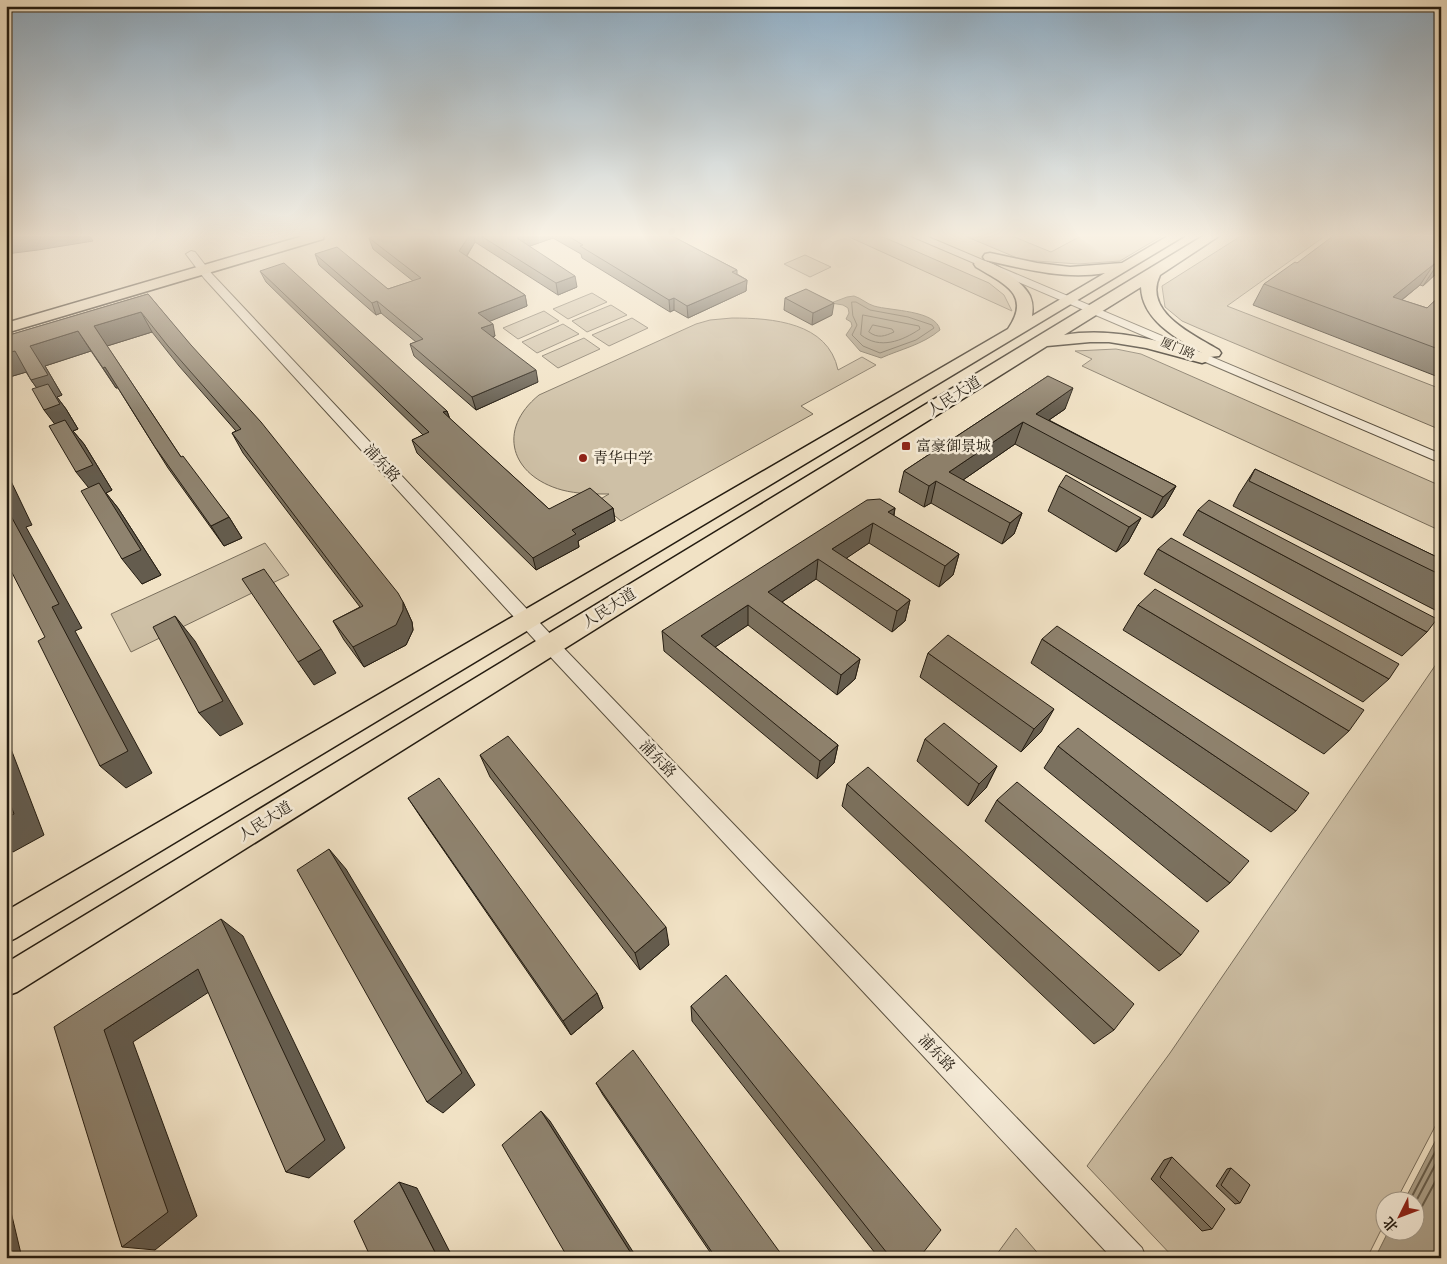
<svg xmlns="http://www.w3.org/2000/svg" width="1447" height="1264" viewBox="0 0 1447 1264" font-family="'IM FELL French Canon','Noto Serif SC',serif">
	<rect width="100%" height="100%" fill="#f1e2c5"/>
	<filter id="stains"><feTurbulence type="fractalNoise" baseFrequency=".004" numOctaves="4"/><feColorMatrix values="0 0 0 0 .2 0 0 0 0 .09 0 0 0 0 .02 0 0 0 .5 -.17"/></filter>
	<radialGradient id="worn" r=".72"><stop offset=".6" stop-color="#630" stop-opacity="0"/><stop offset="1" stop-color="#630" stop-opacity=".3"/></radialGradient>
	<g fill="#cec0a6" stroke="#796e5c">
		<polygon points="847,236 881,236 989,283 1004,295 1012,311"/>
		<polygon points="965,236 1012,236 1051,252 1081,236 1162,236 1120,261 1078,264 1022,260"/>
		<polygon points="1241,236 1325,236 1227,306 1441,389 1441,430 1198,328 1182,321 1165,307 1162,286"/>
		<polygon points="805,255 831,267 810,277 784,264"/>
		<polygon points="592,293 607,302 568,319 553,309"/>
		<polygon points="611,305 627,315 587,332 572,321"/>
		<polygon points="544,311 559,321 518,339 503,328"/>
		<polygon points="632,318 648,328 609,346 592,335"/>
		<path d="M732 318C772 318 828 322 838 370L862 357 876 365 801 406 813 414 621 521 597 501 609 494C593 494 577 494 562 490 511 476 496 430 539 395L696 324 710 320Z"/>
		<polygon points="563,324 579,334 537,353 522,342"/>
		<polygon points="584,338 600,349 558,368 542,356"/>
		<polygon points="1116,349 1141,354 1441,486 1441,531 1082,366 1092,359 1075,351"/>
		<polygon points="265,543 289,575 131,652 111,614"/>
		<polygon points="1441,657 1441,1115 1396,1201 1384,1202 1384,1224 1367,1258 1174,1258 1087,1166 1170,1053"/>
		<polygon points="1016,1228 1042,1258 994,1258"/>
	</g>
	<g fill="#ab9f88" stroke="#756b58">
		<path d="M854 296C861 298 867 304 874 306 891 311 936 310 940 330 922 345 901 349 881 358L860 351 846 335 852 326 851 322 846 319 849 313 848 308 843 305 831 303 847 297Z"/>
		<polygon points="1441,1130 1441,1258 1375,1258 1388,1232 1414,1232 1414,1202 1404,1201"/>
	</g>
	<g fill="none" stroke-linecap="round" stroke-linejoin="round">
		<g stroke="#685e4c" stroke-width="1">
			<polygon points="852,302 856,302 870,310 908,317 932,325 934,328 916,340 880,353 863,346 852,335 857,325 853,316"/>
			<path d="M863 315 919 326 920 329C902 341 880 350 861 335Z"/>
			<path d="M873 325 892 329 894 332C885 336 878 339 869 332Z"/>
		</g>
		<g stroke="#685e4c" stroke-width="2">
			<polyline points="1409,1202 1441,1141"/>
			<polyline points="1414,1205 1441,1154"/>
			<polyline points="1414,1217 1420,1210 1441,1171"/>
		</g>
		<g stroke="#574e3e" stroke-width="2">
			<g id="minor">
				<polygon points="911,236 926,236 1441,454 1441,463"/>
				<polygon points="191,251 195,252 212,274 556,640 1142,1248 1146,1258 1112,1258 544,650 204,278 186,254"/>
			</g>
		</g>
		<g stroke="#241c11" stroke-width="3">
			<g id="major">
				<polygon points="303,236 324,236 323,239 6,333 6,323"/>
				<path d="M1168 236H1184L16 938 6 943V911L1008 329C1032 294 1004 284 976 267L974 264 976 261C991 257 1024 283 1030 296 1033 303 1033 309 1032 316L1105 273C1065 280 1024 269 985 260L983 257 985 254 990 253 1037 263 1070 267 1122 263Z"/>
				<path d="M1203 236H1219L1160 275C1142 312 1194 335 1219 350L1221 353 1219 356 1209 357 1208 361 1202 363 1146 348 1109 342H1090L1047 346 17 992 6 996V963ZM1141 287C1142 320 1176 338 1202 353 1157 340 1111 327 1064 335Z"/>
			</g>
		</g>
		<use href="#minor" fill="#f6ecd9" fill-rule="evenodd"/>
		<use href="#major" fill="#f1e2c5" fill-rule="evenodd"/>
	</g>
	<g fill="#7b715f" stroke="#241c11">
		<polygon points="373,236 672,236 737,270 737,274 747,280 746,291 688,318 674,310 670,312 582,258 581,254 553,238 529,246 577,287 558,295 475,242 467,256 525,295 527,306 489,321 495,336 493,337 538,382 476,410 414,356 410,344 416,342 381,313 376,315 319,265 315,254 388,289 413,281 373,249 369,238"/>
		<polygon points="1441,236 1441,269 1423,286 1420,285 1402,300 1427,308 1441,295 1441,378 1253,305 1264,284 1297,263"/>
		<polygon points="260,271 447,411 450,419 549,509 613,508 615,521 578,541 579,547 536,570 417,453 412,440 423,435 266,282"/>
		<polygon points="148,294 403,602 412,622 413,630 406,645 364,667 344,640 333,621 360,607 243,453 232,433 236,431 179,366 152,332 107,346 181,457 229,517 242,538 224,546 168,468 118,388 116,388 91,351 45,366 62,395 57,397 66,409 78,429 73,431 84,444 112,490 106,493 118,508 161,575 142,584 89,488 37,388 31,380 26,372 6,378 6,336"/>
		<polygon points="785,298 832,315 812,325 784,310"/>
		<polygon points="1048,376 1065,409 1049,420 1176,486 1164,507 1152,518 1015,444 963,480 1022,513 1014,534 1002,544 931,503 924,507 899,492 904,471"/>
		<polygon points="1255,469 1441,559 1441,604 1435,610 1233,506 1239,494"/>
		<polygon points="1059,486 1141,518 1128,542 1116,552 1048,511"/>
		<polygon points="895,508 894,516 959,554 953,575 939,587 869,543 846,558 910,600 905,621 892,632 816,579 782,602 860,659 855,679 837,695 748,625 715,647 838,745 834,763 817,779 664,651 662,631"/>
		<polygon points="1198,510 1427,632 1402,656 1183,535"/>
		<polygon points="1158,549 1389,679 1363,702 1144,574"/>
		<polygon points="1138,605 1349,731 1324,754 1123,630"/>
		<polygon points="1042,639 1296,811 1271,832 1031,663"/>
		<polygon points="928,653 1041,732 1021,752 920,677"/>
		<polygon points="925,739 997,766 986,788 968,806 917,761"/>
		<polygon points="1058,746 1230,883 1207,902 1044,768"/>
		<polygon points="480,755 669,945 640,970 490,777"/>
		<polygon points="847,784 1114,1030 1094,1044 842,806"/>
		<polygon points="408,798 597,993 603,1008 571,1035 422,819"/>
		<polygon points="997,800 1181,955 1159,971 985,821"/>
		<polygon points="691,1006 919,1258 879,1258 692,1021"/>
		<polygon points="596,1083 784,1258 714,1258 603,1095"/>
		<polygon points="1172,1157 1212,1229 1202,1231 1151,1179 1164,1160"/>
		<polygon points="1231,1168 1240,1203 1235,1204 1216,1186 1227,1169"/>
	</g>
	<g fill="#645c4e" stroke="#241c11">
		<polygon points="13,236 90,236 93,241 38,250 6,254 6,237"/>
		<polygon points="469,236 474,236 475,242 462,263 459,251"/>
		<polygon points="522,236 553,236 553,238 519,250 517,238"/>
		<polygon points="1441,262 1441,269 1423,286 1437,265"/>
		<polygon points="1434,264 1420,285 1379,318 1393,297"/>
		<polygon points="575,276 577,287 558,295 556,283"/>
		<polygon points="747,280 746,291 688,318 687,306"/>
		<polygon points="525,295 527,306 481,325 478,313"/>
		<polygon points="674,298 674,310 670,312 669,300"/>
		<polygon points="377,301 381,313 376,315 372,303"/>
		<polygon points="834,303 832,315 812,325 813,313"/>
		<polygon points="141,312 152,332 107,346 94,326"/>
		<polygon points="493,324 495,336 484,340 481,328"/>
		<polygon points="78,331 91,351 45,366 62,395 57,397 66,409 78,429 73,431 84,444 112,490 106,493 118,508 161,575 142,584 122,559 96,497 76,472 63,435 44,410 46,401 31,380 30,346"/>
		<polygon points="15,351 30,371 6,378 6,353"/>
		<polygon points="105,367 118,387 116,388 103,368"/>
		<polygon points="536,370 538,382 476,410 472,397"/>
		<polygon points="1073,388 1065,409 1036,429 1036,414"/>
		<polygon points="447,411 451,423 443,412"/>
		<polygon points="1023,422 1015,444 950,489 949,472"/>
		<polygon points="6,474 9,477 32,525 26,527 82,628 75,631 152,773 126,788 100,766 52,607 6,507"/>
		<polygon points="936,481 931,503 924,507 929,486"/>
		<polygon points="1176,486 1164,507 1152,518 1163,497"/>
		<polygon points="613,508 615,521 578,541 579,547 536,570 533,558 572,530"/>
		<polygon points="895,508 891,529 888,512"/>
		<polygon points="1022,513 1014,534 1002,544 1010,523"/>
		<polygon points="229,517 242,538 224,546 211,526"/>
		<polygon points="1141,518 1128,542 1116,552 1129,527"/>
		<polygon points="873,523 869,543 832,568 832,549"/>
		<polygon points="959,554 953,575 939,587 945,566"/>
		<polygon points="818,559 816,579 767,612 768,592"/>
		<polygon points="910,600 905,621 892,632 897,611"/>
		<polygon points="403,602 412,622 413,630 406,645 364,667 353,647"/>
		<polygon points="748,605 748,625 702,656 701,636"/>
		<polygon points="175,616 195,641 243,724 220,736 199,713"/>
		<polygon points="321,649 336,673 314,685 298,662"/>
		<polygon points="860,659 855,679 837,695 841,675"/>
		<polygon points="1054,709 1041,732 1021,752 1034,729"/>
		<polygon points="6,736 44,835 13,852 6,848"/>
		<polygon points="838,745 834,763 817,779 820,761"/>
		<polygon points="997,766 986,788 968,806 979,784"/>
		<polygon points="329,849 346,869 475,1085 443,1113 427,1102"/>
		<polygon points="221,919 243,936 345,1148 309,1178 286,1172"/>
		<polygon points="666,927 669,945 640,970 635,953"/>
		<polygon points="198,969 221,984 133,1042 197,1216 155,1250 122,1247 104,1030"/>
		<polygon points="597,993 603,1008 571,1035 563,1021"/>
		<polygon points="541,1111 550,1121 637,1258 634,1258"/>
		<polygon points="399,1182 417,1188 453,1258 438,1258"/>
		<polygon points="6,1191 22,1258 6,1258"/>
	</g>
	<g fill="#8f836f" stroke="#241c11">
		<polygon points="373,236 469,236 459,251 525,295 478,313 493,324 481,328 536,370 472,397 410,344 423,339 377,301 372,303 315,254 337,247 388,289 421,278 369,238"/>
		<polygon points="481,236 522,236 517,238 575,276 556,283"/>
		<polygon points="568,236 672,236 737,270 732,272 747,280 687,306 674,298 669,300 580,246 583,245"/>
		<polygon points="1333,236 1441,236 1441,262 1437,265 1434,264 1393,297 1427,308 1441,295 1441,350 1264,284 1295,262 1297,263"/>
		<polygon points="284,263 447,411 443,412 549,509 590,488 613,508 572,530 576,534 533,558 412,440 429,432 260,271"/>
		<polygon points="806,289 834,303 813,313 785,298"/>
		<polygon points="148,294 191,345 261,422 398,593 403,602 403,610 396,625 353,647 333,621 363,606 232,433 241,429 168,346 141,312 94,326 181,457 183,456 229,517 211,526 155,447 105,367 103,368 78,331 30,346 48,375 31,380 15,351 6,353 6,336"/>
		<polygon points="1048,376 1073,388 1036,414 1176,486 1163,497 1023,422 949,472 1022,513 1010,523 936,481 929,486 904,471"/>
		<polygon points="48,384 60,404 44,410 32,389"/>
		<polygon points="65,420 93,465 76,472 49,426"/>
		<polygon points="1255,469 1441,559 1441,575 1249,481"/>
		<polygon points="1066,475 1141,518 1129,527 1059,486"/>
		<polygon points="99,483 141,550 122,559 81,491"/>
		<polygon points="6,492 10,500 6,501"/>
		<polygon points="880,499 895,508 888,512 959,554 945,566 873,523 832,549 910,600 897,611 818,559 768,592 860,659 841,675 748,605 701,636 838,745 820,761 662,631 867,500"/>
		<polygon points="1209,500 1437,619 1427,632 1198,510"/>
		<polygon points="6,507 59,604 52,607 128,751 100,766 38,641 45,637 6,561"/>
		<polygon points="1171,538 1399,664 1389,679 1158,549"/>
		<polygon points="264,569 321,649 298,662 242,579"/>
		<polygon points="1155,589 1364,710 1349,731 1138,605"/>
		<polygon points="175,616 223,701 199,713 153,627"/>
		<polygon points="1057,626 1309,793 1296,811 1042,639"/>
		<polygon points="948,635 1054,709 1034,729 928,653"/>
		<polygon points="944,723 997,766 979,784 925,739"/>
		<polygon points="1078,728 1249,861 1230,883 1058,746"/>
		<polygon points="508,736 666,927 635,953 480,755"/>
		<polygon points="868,767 1134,1004 1114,1030 847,784"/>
		<polygon points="439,778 597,993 563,1021 408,798"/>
		<polygon points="1017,782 1199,931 1181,955 997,800"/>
		<polygon points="6,792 14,814 6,818"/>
		<polygon points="329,849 462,1073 427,1102 297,870"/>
		<polygon points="221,919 325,1140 286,1172 198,969 104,1030 168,1212 122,1247 54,1027"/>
		<polygon points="726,975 941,1230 919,1258 891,1258 691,1006"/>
		<polygon points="633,1050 784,1258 716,1258 596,1083"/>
		<polygon points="541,1111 634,1258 568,1258 502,1145"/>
		<polygon points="1172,1157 1225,1209 1212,1229 1160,1177"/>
		<polygon points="1231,1168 1250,1185 1240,1203 1221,1185"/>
		<polygon points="399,1182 438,1258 371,1258 354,1221"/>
	</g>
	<linearGradient id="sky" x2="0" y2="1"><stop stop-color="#8facc2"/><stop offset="0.57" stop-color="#f9f2e5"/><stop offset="1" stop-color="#f9f2e5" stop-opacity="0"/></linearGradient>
	<rect width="1447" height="413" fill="url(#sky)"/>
	<g fill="#8f2418" stroke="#f6ecd9" stroke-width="2">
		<rect x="901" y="441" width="10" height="10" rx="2.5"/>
		<circle cx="583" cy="458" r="5"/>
	</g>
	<g text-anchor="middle" stroke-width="5" stroke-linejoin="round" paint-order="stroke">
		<g font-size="12" fill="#241c11" stroke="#f6ecd9">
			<text transform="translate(1178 348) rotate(23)" y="4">厦门路</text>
		</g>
		<g font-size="15" fill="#241c11" stroke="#f6ecd9">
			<text transform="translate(954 396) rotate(-32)" y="5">人民大道</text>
			<text transform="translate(382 463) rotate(47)" y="5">浦东路</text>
			<text transform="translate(609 608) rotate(-32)" y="5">人民大道</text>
			<text transform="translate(658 759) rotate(46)" y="5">浦东路</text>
			<text transform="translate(265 821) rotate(-32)" y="5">人民大道</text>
			<text transform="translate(937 1053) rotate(46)" y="5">浦东路</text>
		</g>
		<g font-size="15" fill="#241c11" stroke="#f6ecd9" text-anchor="start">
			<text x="916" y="451">富豪御景城</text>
			<text x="593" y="463">青华中学</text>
		</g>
	</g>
	<rect width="1447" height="1264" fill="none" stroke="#f1e2c5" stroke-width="25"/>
	<rect x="8" y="8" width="1432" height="1249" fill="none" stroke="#241c11" stroke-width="2.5"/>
	<rect x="12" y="12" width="1422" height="1239" fill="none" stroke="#241c11"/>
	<g transform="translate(1400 1216) rotate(228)"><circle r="24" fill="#f6ecd9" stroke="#a29989"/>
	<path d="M0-4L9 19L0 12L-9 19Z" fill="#8f2418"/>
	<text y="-8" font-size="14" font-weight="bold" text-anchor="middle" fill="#241c11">北</text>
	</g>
	<rect width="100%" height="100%" filter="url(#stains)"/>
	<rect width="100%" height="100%" fill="url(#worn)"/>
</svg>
